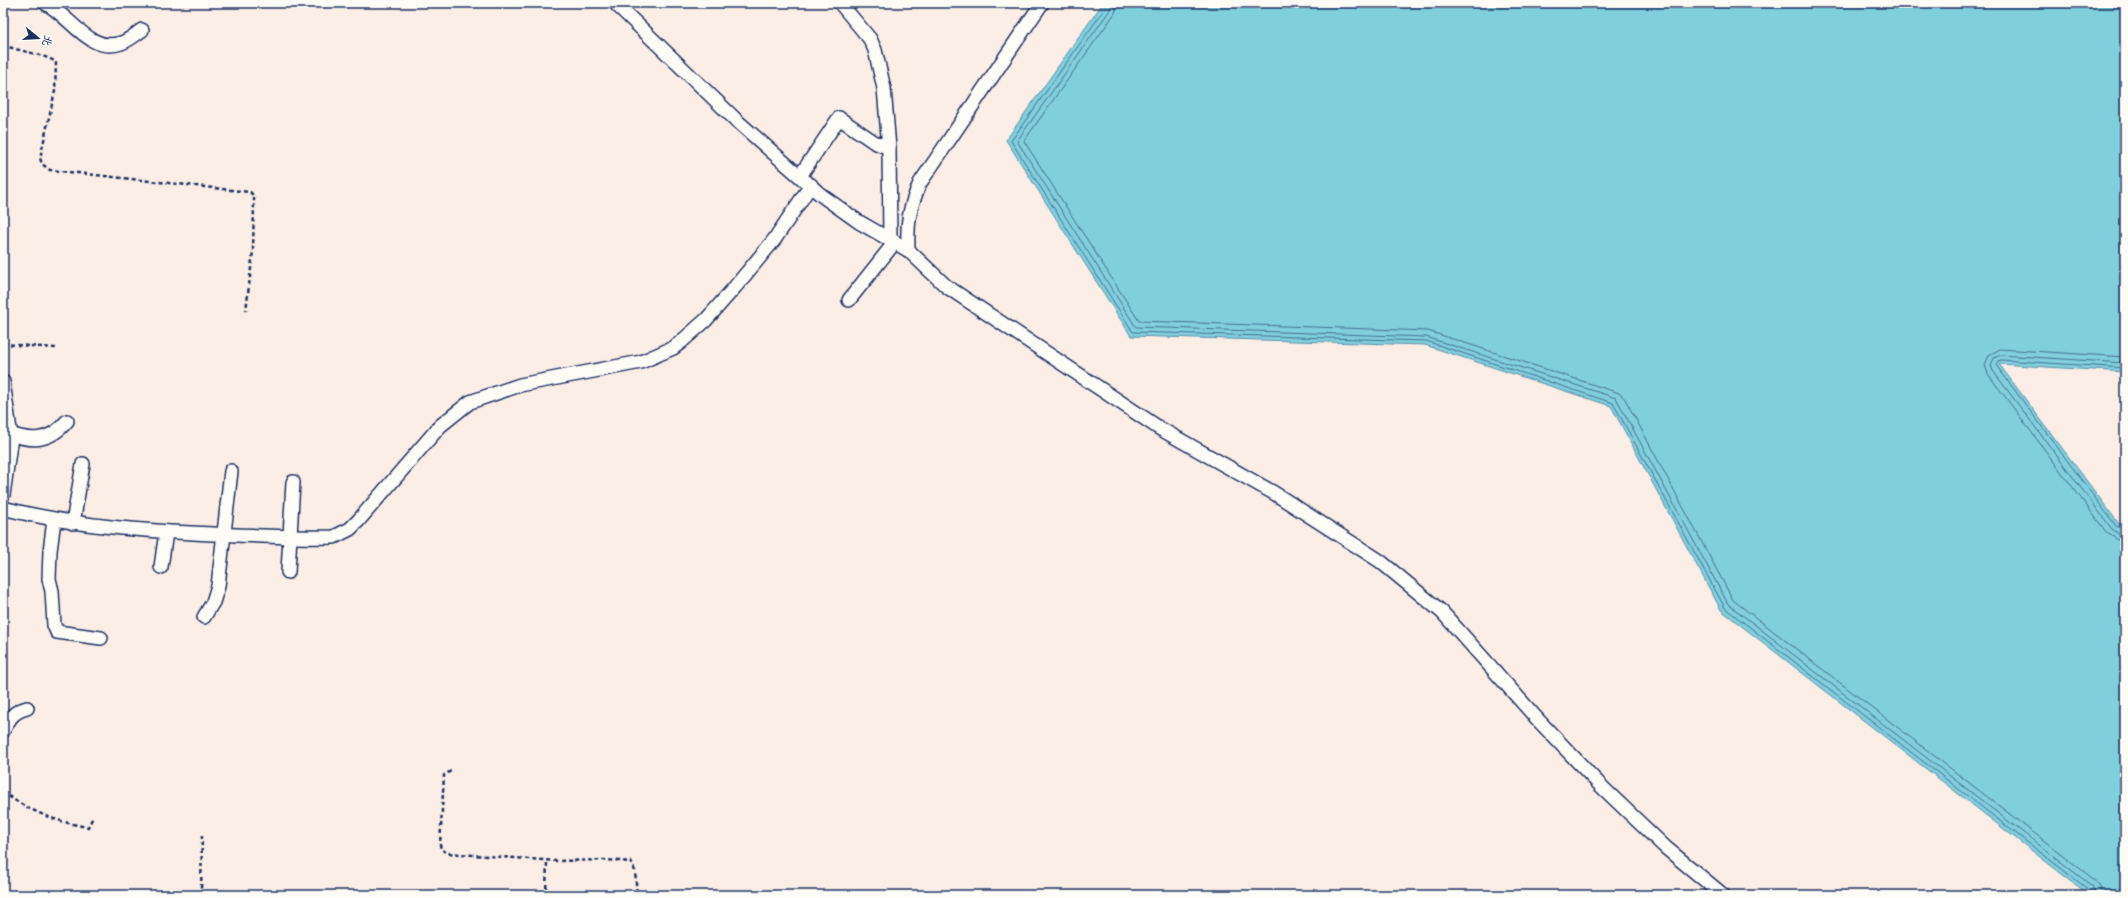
<svg xmlns="http://www.w3.org/2000/svg" width="2128" height="898" viewBox="0 0 2128 898" font-family="'Indie Flower','LXGW WenKai TC',sans-serif">
	<rect width="100%" height="100%" fill="#faeee7"/>
	<filter id="ink" filterUnits="userSpaceOnUse"><feTurbulence type="fractalNoise" baseFrequency=".025" numOctaves="2"/><feDisplacementMap in="SourceGraphic" scale="8" xChannelSelector="R" yChannelSelector="G"/><feConvolveMatrix kernelMatrix="1 2 1 2 8 2 1 2 1" color-interpolation-filters="sRGB"/></filter>
	<g filter="url(#ink)">
		<polygon fill="#80cfdd" stroke="#588faa" points="1103,3 2125,3 2125,372 1999,364 2119,524 2125,527 2125,895 2089,895 1721,610 1611,406 1425,345 1131,336 1006,140"/>
		<g fill="none" stroke-linecap="round" stroke-linejoin="round">
			<g stroke="#436f91" stroke-width="1">
				<polyline points="1106,3 1106,7 1011,141 1133,332 1426,341 1613,403 1725,608 2089,890 2091,895"/>
				<polyline points="1111,3 1110,10 1017,141 1136,327 1426,337 1616,398 1728,604 2092,886 2096,895"/>
				<polyline points="1118,3 1115,13 1024,141 1139,321 1428,331 1619,393 1625,399 1733,600 2096,881 2100,887 2102,895"/>
				<polyline points="2125,357 2000,349 1989,355 1985,365 1988,374 2107,533 2118,540 2125,541"/>
				<polyline points="2125,363 2001,355 1994,358 1991,365 1993,371 2112,529 2120,535 2125,535"/>
				<polyline points="2125,368 2001,360 1998,361 1996,365 2116,526 2125,530"/>
			</g>
			<g stroke="#1b2f5e" stroke-width="16">
				<g id="street">
					<path d="M45 3C70 15 89 54 121 43 128 41 136 34 142 30"/>
					<polyline points="615,3 736,120 821,195 859,222 908,250"/>
					<polyline points="840,3 870,39 875,50 884,88 889,148 890,240"/>
					<path d="M1042 3 920 183C909 209 907 222 908 250L946 286 1159 428 1274 493 1380 561 1442 612 1539 721 1601 786 1666 848 1723 895"/>
					<polyline points="800,176 839,118 874,142 889,148"/>
					<polyline points="849,300 895,242"/>
					<polyline points="3,382 11,437 3,495"/>
					<path d="M5 432C30 442 49 443 67 421"/>
					<path d="M3 508C80 528 159 532 237 535 270 536 302 538 334 537L350 529 358 521 440 426 470 402 520 385 641 362 673 348 681 342 706 320 735 287 774 240 811 185"/>
					<polyline points="54,520 50,551 49,579 52,591 54,625 57,632 101,638"/>
					<polyline points="73,523 83,464"/>
					<polyline points="161,567 166,532"/>
					<polyline points="288,572 293,482"/>
					<polyline points="204,617 213,602 218,586 231,471"/>
					<path d="M3 731C10 718 12 712 27 708"/>
				</g>
			</g>
			<g stroke="#1b2f5e" stroke-width="2.5" stroke-dasharray="4 3" stroke-linecap="butt">
				<path d="M3 45C18 51 44 54 56 62L55 91 40 158 42 164 50 170 250 192 254 196V203L253 251 246 311"/>
				<polyline points="3,344 56,348"/>
				<polyline points="451,771 444,775 440,845 441,849 447,853 556,861 607,860 631,862 635,871 637,895"/>
				<path d="M3 792C28 811 57 822 88 827L93 817"/>
				<polyline points="201,895 202,834"/>
				<polyline points="546,895 547,860"/>
			</g>
			<use href="#street" stroke="#fdfcf7" stroke-width="13"/>
		</g>
	</g>
	<rect width="2128" height="898" fill="none" stroke="#fdfcf7" stroke-width="16"/>
	<rect x="8" y="8" width="2112" height="882" fill="none" stroke="#1b2f5e" stroke-width="1.5" filter="url(#ink)"/>
	<g transform="translate(38 38) rotate(108)" stroke="#fdfcf7" stroke-width="3" paint-order="stroke">
	<path d="M0-3L7 15L0 10L-7 15Z" fill="#1b2f5e"/>
	<text y="-6" font-size="11" font-weight="bold" text-anchor="middle" fill="#1b2f5e">北</text>
	</g>
</svg>
